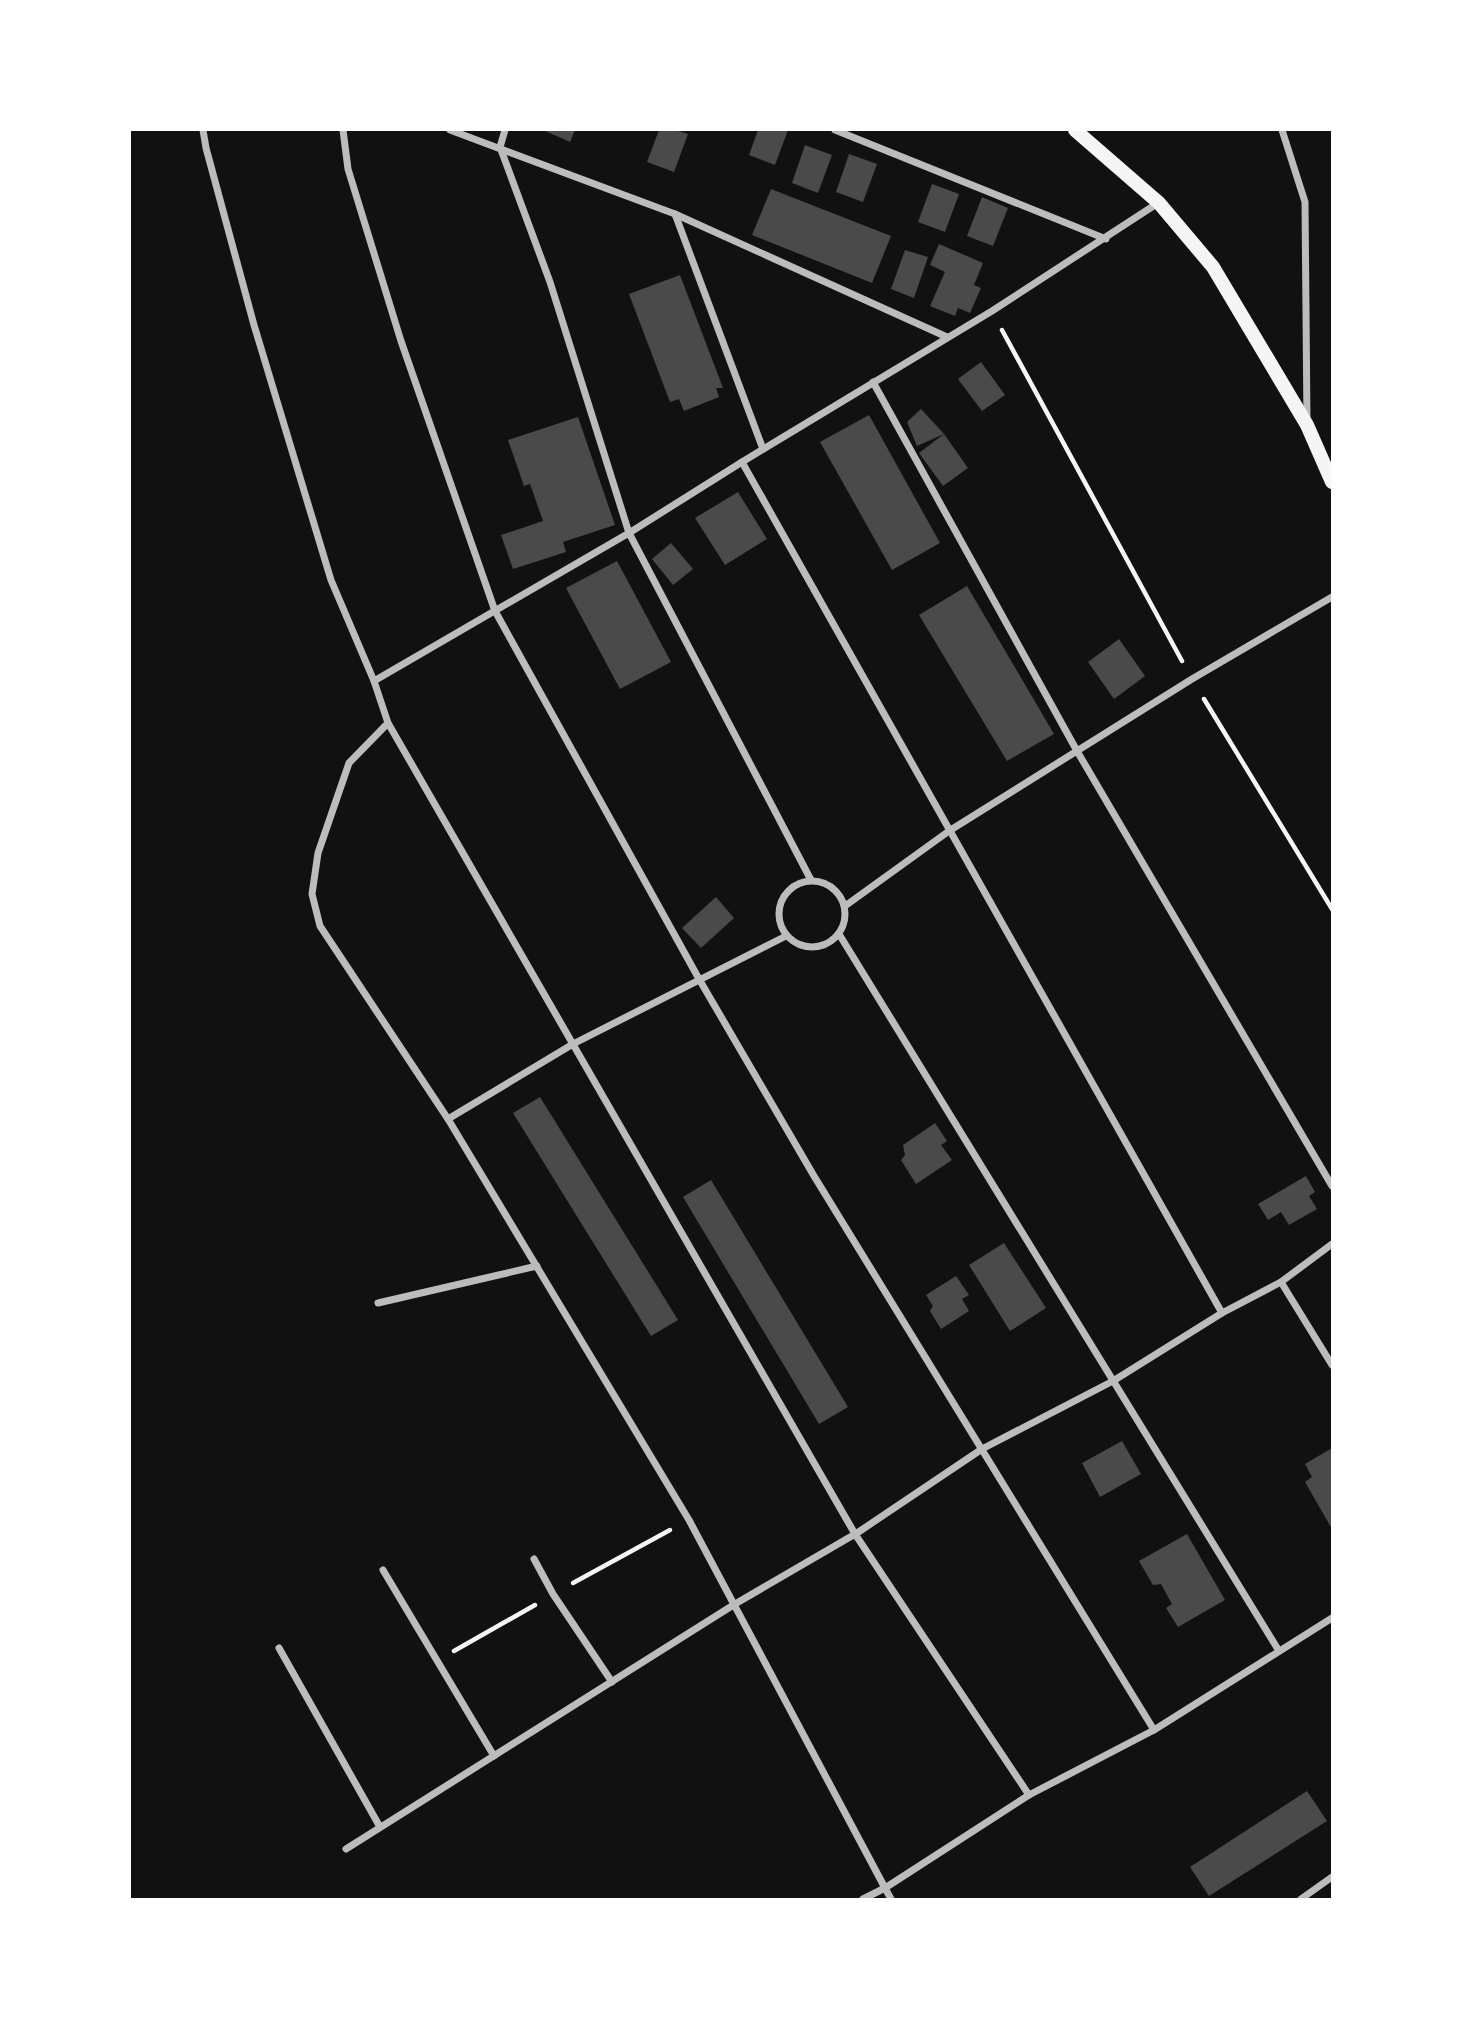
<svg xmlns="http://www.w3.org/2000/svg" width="1462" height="2029" viewBox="0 0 1462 2029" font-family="Roboto,sans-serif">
	<rect width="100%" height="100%" fill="#111"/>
	<g fill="#4a4a4a">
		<polygon points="543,130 575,130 570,142"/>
		<polygon points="659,130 675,130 688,134 674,172 647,162"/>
		<polygon points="758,130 788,130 775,165 749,155"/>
		<polygon points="805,145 832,155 818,193 792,183"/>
		<polygon points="849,154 877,164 863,202 836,192"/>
		<polygon points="932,184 959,194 945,232 918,222"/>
		<polygon points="771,189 891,236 872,283 752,235"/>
		<polygon points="982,197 1008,208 993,246 967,236"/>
		<polygon points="939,244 983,263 974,285 981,288 970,313 958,308 955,316 930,306 945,272 930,265"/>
		<polygon points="905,250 928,257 914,298 891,289"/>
		<polygon points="680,275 723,388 716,388 719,397 684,411 679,399 670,402 629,294"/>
		<polygon points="981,362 1005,395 982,411 958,379"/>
		<polygon points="921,409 944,434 917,446 907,422"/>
		<polygon points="869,415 940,543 892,570 820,442"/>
		<polygon points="578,417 615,525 563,542 566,552 513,569 501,535 543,521 530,484 524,486 508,440"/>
		<polygon points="944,434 968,468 943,486 919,453"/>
		<polygon points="738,492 767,539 725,565 695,518"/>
		<polygon points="671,543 693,569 673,585 652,559"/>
		<polygon points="617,561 671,662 620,689 566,588"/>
		<polygon points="967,586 1054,734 1007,761 919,615"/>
		<polygon points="1119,639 1145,676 1114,699 1088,662"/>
		<polygon points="716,897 734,918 701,948 682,928"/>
		<polygon points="540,1097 678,1320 651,1336 513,1113"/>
		<polygon points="935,1123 947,1141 941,1145 952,1160 916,1184 901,1160 905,1155 903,1145"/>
		<polygon points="1306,1176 1315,1192 1309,1196 1317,1209 1289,1225 1281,1212 1268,1220 1258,1204"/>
		<polygon points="711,1180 848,1407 819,1424 683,1197"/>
		<polygon points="1004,1243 1046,1308 1010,1331 969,1265"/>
		<polygon points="956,1276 969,1295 962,1299 969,1311 941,1329 930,1311 933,1306 926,1295"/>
		<polygon points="1122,1441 1141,1474 1100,1497 1082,1463"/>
		<polygon points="1332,1448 1332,1529 1305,1482 1312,1477 1305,1464"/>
		<polygon points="1187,1534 1225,1600 1178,1627 1166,1608 1172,1604 1161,1584 1153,1585 1139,1561"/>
		<polygon points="1307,1791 1327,1821 1209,1896 1190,1867"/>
	</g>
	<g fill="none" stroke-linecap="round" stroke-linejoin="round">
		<g stroke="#f5f5f5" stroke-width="4.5">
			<polyline points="1002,330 1182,661"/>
			<polyline points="1204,699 1332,909"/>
			<polyline points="573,1583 670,1530"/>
			<polyline points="454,1651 535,1605"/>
		</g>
		<g stroke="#bcbcbc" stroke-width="7">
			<polyline points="203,130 206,148 254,325 331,580 374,681"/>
			<polyline points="343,130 348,169 401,341 495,611 699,979 814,1176 1154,1730"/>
			<polyline points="450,130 675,214 947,337"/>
			<polyline points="505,130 500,147 550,282 629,533 811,880"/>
			<polyline points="835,130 1106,239"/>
			<polyline points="1282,130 1305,202 1307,421"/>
			<polyline points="1158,203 992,311 742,462 629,533 374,681 388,723 349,763 318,853 312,894 320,926 448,1119 689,1520 885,1888 1029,1795 1154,1730 1332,1618"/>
			<polyline points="675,214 763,449"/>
			<polyline points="873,382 1077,751 1332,1186"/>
			<polyline points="742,462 1222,1313"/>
			<polyline points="388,723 855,1534 1029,1795"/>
			<circle cx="812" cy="914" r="33"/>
			<polyline points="845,906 949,831 1192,679 1332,597"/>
			<polyline points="839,934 1279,1651"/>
			<polyline points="448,1119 573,1044 786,936"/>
			<polyline points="1281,1282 1332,1365"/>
			<polyline points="378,1303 537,1266"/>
			<polyline points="534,1559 553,1594 612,1682"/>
			<polyline points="383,1570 494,1756"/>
			<polyline points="279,1648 380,1827"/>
			<polyline points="346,1849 735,1604 857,1533 982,1449 1113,1381 1222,1313 1281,1282 1332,1244"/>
			<polyline points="863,1899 885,1888 891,1899"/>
			<polyline points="1301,1899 1332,1877"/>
		</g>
		<polyline stroke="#f5f5f5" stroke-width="14" points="1075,130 1159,203 1213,267 1307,425 1332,482"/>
	</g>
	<rect width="1462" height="2029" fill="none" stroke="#ffffff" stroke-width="262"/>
</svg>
